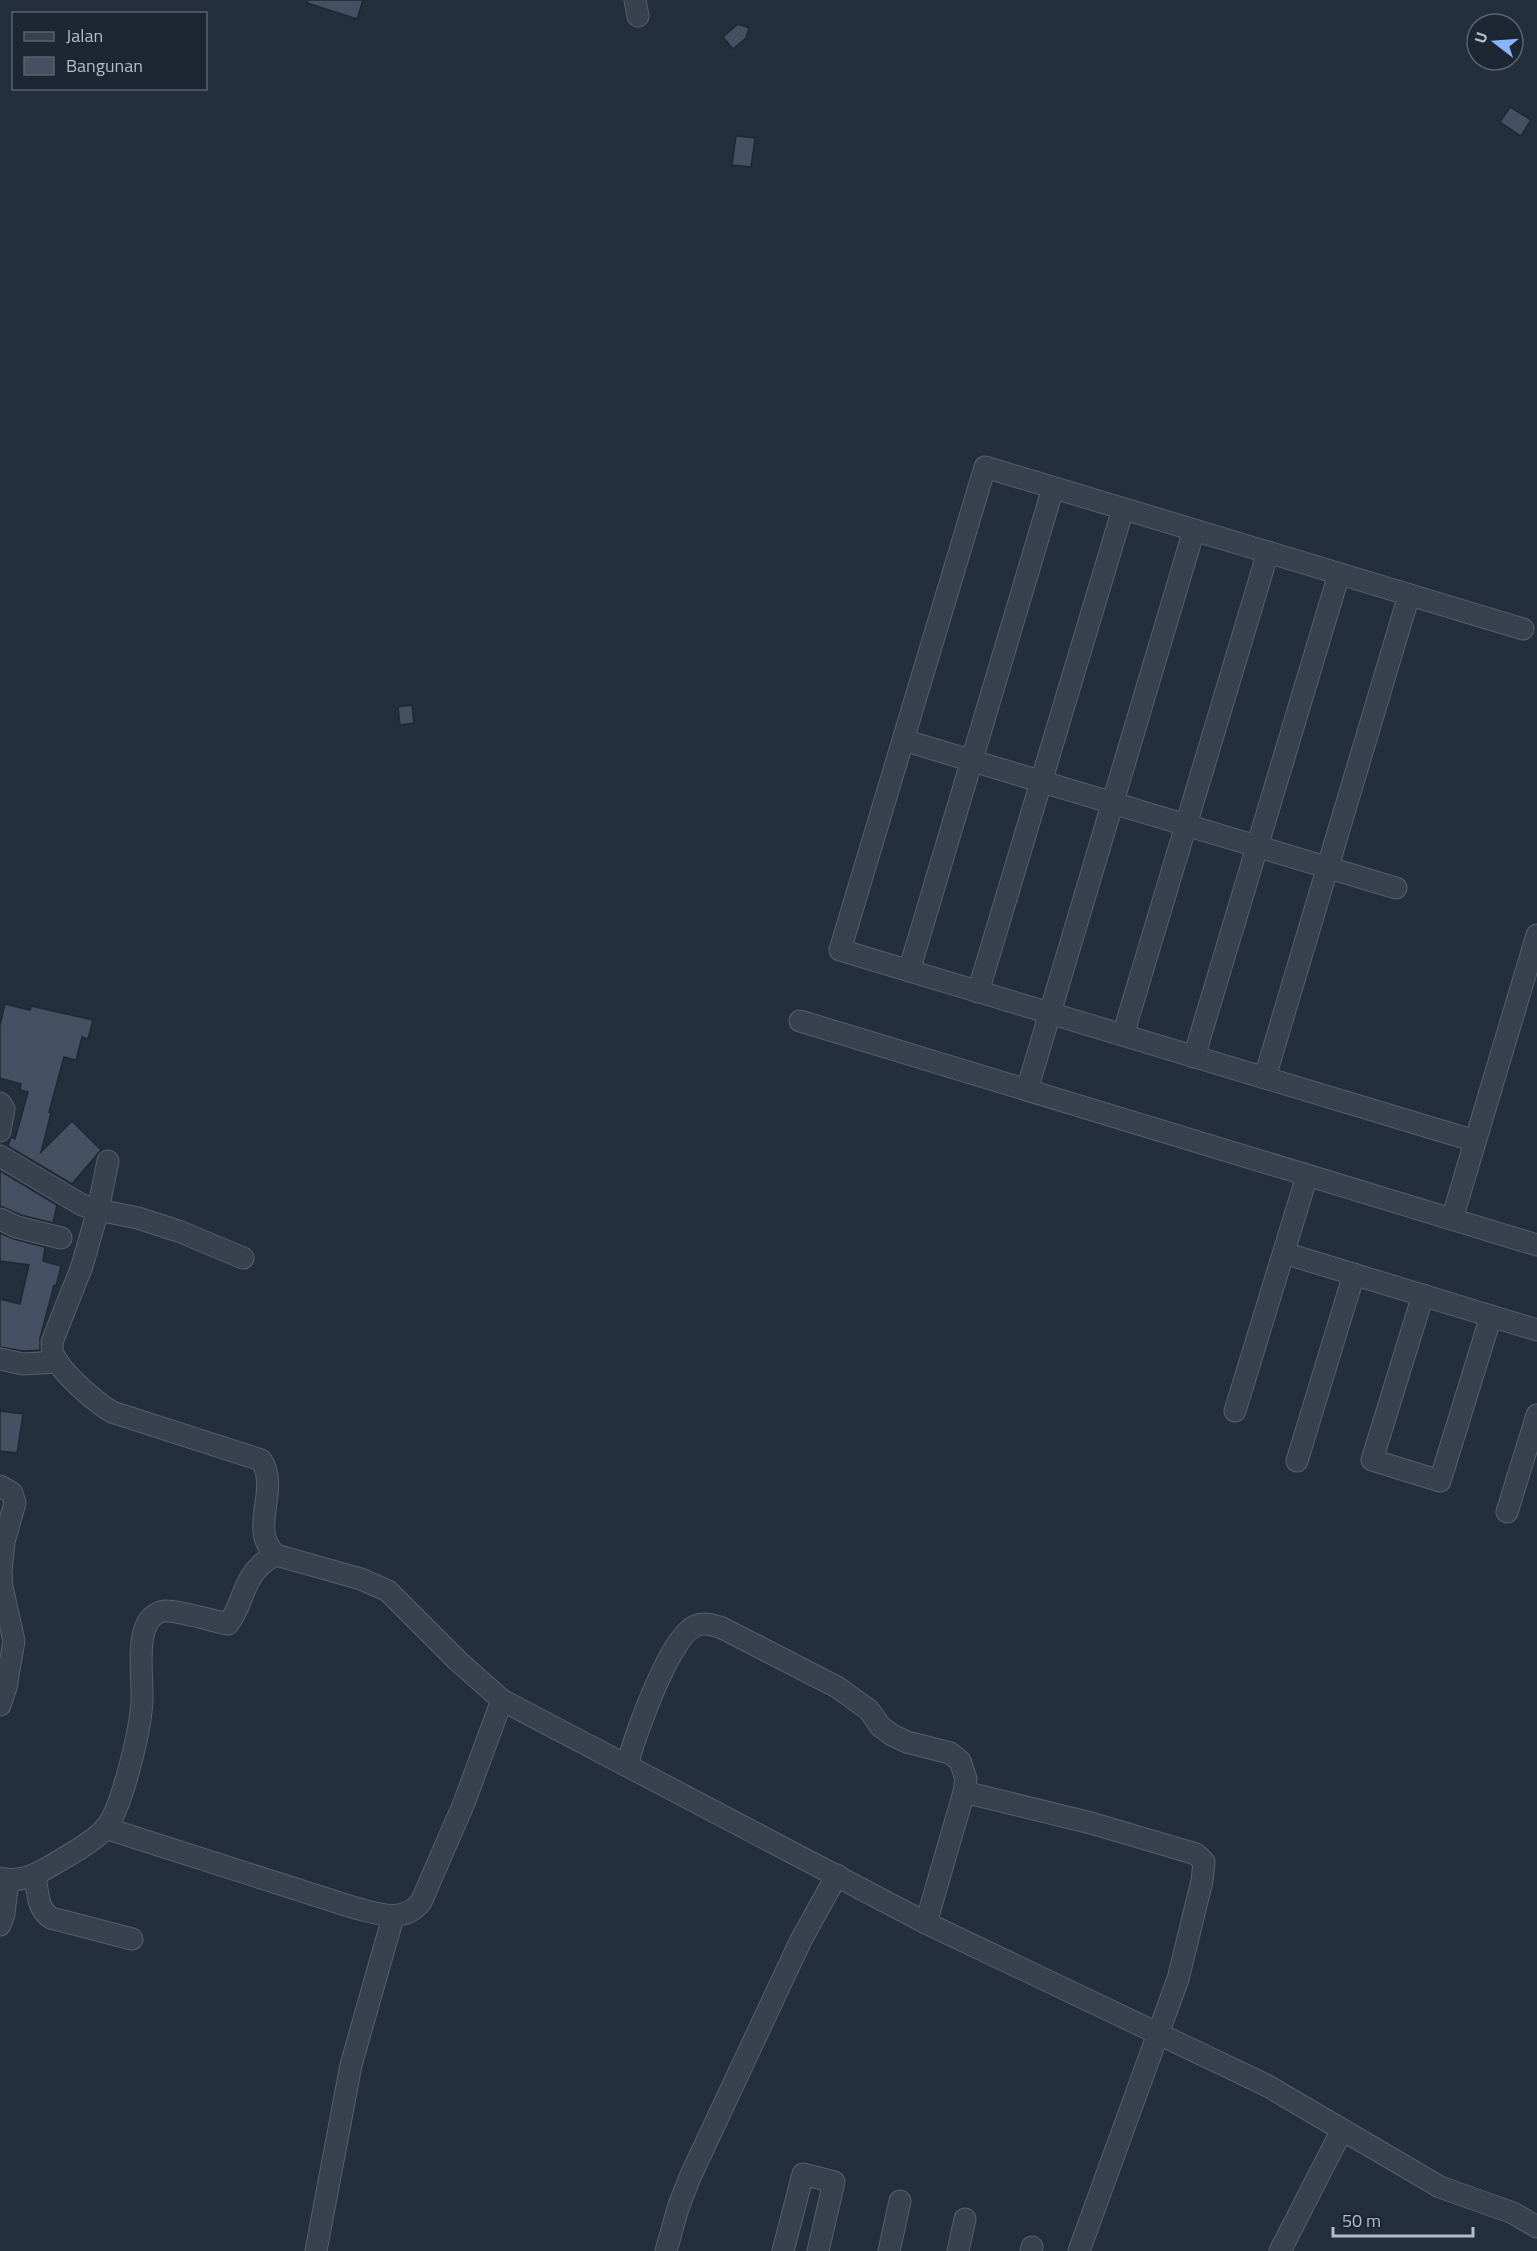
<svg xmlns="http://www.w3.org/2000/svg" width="1537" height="2251" viewBox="0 0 1537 2251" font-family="'Titillium Web',sans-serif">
	<rect width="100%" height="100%" fill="#242f3e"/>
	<g fill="#455162" stroke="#1f2835" stroke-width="1.5">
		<polygon points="308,0 363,0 357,19 307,3"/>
		<polygon points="738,24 749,28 746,38 733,49 723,37"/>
		<polygon points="1510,107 1531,120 1521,136 1500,122"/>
		<polygon points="736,136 755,138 751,167 732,165"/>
		<polygon points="412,705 414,723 400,725 398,707"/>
		<polygon points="5,1004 30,1010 31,1006 93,1020 88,1039 82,1037 76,1060 64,1057 49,1112 51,1113 41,1152 72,1121 101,1150 72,1184 8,1146 11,1137 15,1139 28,1092 20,1090 21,1084 0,1078 0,1025"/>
		<polygon points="0,1171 57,1205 53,1223 21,1215 0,1206"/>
		<polygon points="0,1233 14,1239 45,1247 43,1261 61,1266 56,1286 54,1285 40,1338 40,1350 24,1351 0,1347 0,1299 20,1304 29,1265 0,1261"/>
		<polygon points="0,1411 23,1414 17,1453 0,1451"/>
	</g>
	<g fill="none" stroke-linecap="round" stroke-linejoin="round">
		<g stroke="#565f6c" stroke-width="23">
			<g id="minor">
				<polyline points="635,0 638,16"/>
				<polyline points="903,740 1396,888"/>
				<polyline points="909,971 1053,488"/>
				<polyline points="978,992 1123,509"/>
				<polyline points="800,1021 1537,1245"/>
				<polyline points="1123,1035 1268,552"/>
				<polyline points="1194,1057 1339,574"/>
				<polyline points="1265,1077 1409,595"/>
				<polyline points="1027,1090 1194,530"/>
				<polyline points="0,1103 4,1109 0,1131"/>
				<polyline points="1475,1141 840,950 985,467 1523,629"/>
				<path d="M0 1156 82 1205 98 1210 82 1266 52 1342C52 1347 52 1352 54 1356 63 1374 95 1402 112 1412L261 1460C281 1489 247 1530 276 1555L361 1579 388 1591 458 1661 502 1700 926 1923 1266 2085 1440 2187 1513 2213 1537 2227"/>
				<polyline points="108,1161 98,1210 138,1218 181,1232 243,1258"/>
				<polyline points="0,1219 17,1227 61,1238"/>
				<polyline points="1452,1219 1537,935"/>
				<polyline points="1284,1253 1537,1330"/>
				<polyline points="1423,1295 1372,1460 1440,1481 1491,1316"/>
				<polyline points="0,1359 23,1364 58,1362"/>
				<polyline points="1235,1411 1307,1176"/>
				<polyline points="1297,1461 1354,1274"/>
				<polyline points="0,1486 12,1493 15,1503 4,1542 1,1572 2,1587 14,1641 6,1687 0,1705"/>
				<polyline points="1507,1512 1537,1415"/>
				<path d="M627 1765C635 1737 669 1637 695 1626 704 1622 713 1625 722 1628L837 1687 869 1710 880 1726 892 1735 907 1742 950 1753 960 1761 966 1779 964 1792 926 1923"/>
				<polyline points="964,1792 1091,1823 1196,1854 1204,1862 1202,1881 1178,1979 1079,2251"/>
				<path d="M105 1828 352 1907C377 1913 402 1925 421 1902L464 1803 502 1700"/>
				<path d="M35 1876C38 1892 37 1909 51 1918L132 1939"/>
				<path d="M0 1878C22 1884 41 1872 59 1861 74 1852 91 1843 104 1830 122 1811 141 1727 142 1700 143 1678 135 1631 153 1616 156 1614 161 1611 165 1611 177 1610 213 1621 228 1624 242 1607 243 1581 260 1566 264 1561 270 1558 276 1555"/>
				<polyline points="0,1925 4,1914 8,1880"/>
				<polyline points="316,2251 351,2065 393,1917"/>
				<polyline points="666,2251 678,2208 690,2177 801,1940 837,1875"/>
				<polyline points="783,2251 803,2174 834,2182 818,2251"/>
				<polyline points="889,2251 900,2201"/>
				<polyline points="958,2251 965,2219"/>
				<polyline points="1031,2251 1032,2247"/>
				<polyline points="1280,2251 1342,2130"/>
			</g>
		</g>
		<use href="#minor" stroke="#38414e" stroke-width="21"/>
	</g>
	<rect x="12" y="12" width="195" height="78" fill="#1d2633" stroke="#59626f" stroke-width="1.5"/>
	<rect x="24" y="32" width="30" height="9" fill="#38414e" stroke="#59626f" stroke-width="1.5"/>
	<text x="66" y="42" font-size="18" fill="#b4bcc9">Jalan</text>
	<rect x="24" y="57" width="30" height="18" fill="#455162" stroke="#59626f" stroke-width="1.5"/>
	<text x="66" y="72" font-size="18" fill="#b4bcc9">Bangunan</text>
	<g transform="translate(1495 42) rotate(287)"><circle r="28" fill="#1d2633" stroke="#59626f" stroke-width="1.5"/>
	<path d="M0-4.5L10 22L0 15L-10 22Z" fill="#8ab4f8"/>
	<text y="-9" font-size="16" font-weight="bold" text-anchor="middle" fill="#b4bcc9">U</text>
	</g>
	<path d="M1333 2227v9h140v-9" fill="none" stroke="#b4bcc9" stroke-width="3"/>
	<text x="1342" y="2227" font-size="18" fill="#b4bcc9" stroke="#1d2633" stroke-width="4.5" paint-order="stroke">50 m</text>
</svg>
